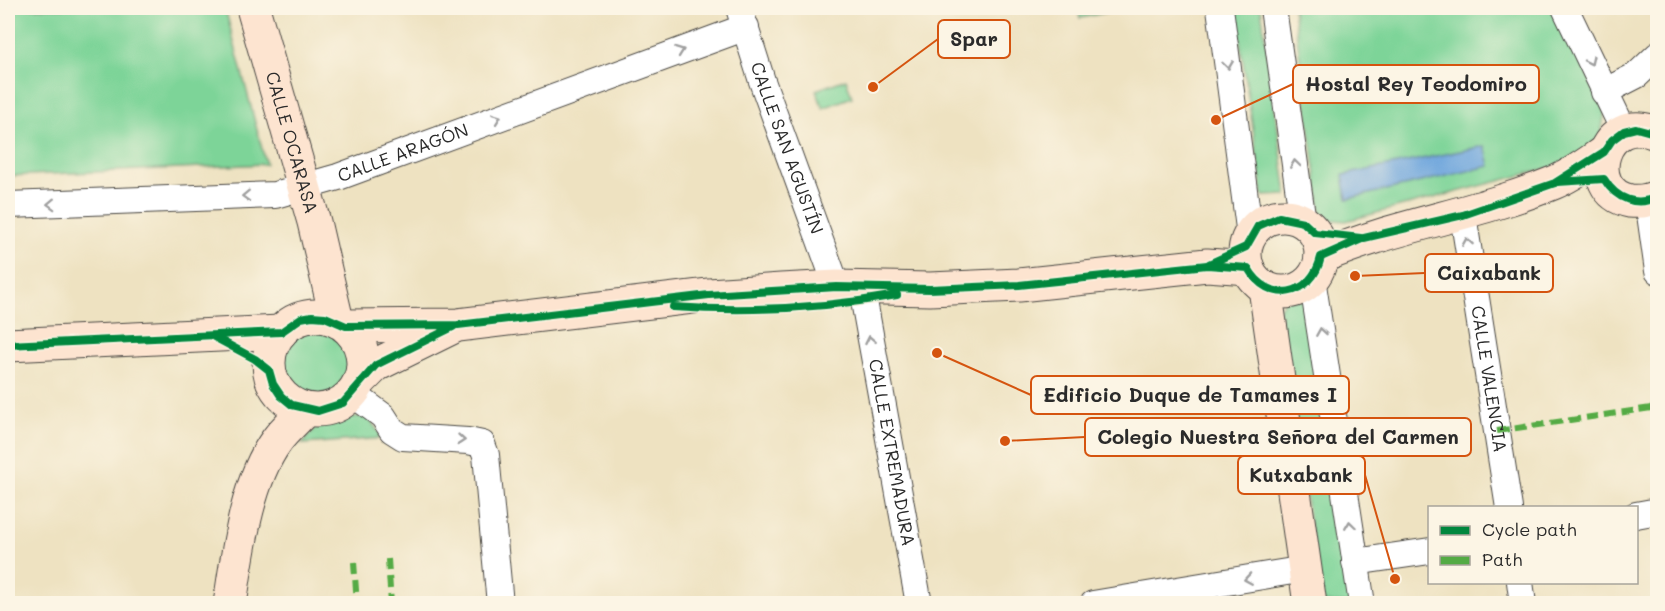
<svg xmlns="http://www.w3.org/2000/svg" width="1665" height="611" viewBox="0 0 1665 611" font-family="Mali,sans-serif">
	<rect width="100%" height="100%" fill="#fcf5e5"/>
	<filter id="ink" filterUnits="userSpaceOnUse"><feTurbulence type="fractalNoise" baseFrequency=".0167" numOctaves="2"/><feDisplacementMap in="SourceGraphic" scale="12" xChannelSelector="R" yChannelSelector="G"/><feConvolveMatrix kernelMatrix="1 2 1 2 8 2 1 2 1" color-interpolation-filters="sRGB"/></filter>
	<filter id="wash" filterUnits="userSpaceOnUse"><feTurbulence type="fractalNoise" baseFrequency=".008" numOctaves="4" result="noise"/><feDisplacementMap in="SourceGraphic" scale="24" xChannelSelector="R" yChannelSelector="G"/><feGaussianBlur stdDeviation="1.35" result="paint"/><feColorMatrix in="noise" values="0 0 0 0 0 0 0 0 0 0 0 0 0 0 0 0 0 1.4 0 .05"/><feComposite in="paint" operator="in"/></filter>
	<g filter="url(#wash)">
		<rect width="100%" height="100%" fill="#eee2c1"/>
		<g fill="#7dd498" stroke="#548062" stroke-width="1.5">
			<polygon points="8,8 225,8 266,164 8,176"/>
			<polygon points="1077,8 1127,8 1080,18"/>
			<polygon points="1235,8 1261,8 1287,195 1263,196"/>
			<polygon points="1293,8 1556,8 1605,110 1600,142 1587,158 1346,221 1322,219"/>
			<polygon points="846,79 852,97 823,108 816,90"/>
			<polygon points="1302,299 1308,305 1351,603 1321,603 1279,309 1285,300"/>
			<circle cx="318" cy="363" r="35"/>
			<polygon points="367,416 383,438 302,444 323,419"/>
		</g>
		<polygon fill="#6ea6dd" stroke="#4c6884" stroke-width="1.5" points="1485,146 1490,166 1347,199 1343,175"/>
	</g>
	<g filter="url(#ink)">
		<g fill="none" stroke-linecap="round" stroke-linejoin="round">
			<g stroke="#484642" stroke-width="28">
				<g id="street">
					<path id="s1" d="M739 8 762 81 837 287"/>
					<polyline points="1220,8 1250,236"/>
					<polyline points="1273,8 1303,222"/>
					<polyline points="1565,8 1624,131"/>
					<polyline points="1604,92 1637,75 1658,55"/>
					<polyline points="1648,200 1658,271"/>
					<path id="s2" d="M8 205 275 195 338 177 746 27"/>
					<path id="s3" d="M1463 215 1509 508"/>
					<polyline points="1312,278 1362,604"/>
					<path id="s4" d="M864 301 919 604"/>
					<polyline points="353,394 383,416 392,430 403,437 468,441 482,444 486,455 500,604"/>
					<polyline points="1636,515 1658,511"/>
					<polyline points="1355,562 1430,551"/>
					<polyline points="1520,582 1523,604"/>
					<polyline points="1093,604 1305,569"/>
				</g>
			</g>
			<g stroke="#484642" stroke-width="35">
				<g id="secondary">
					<path id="s5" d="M253 8 314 222 337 321"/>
					<path d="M1658 134C1602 108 1580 191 1630 201 1640 202 1649 201 1658 196"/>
					<circle cx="1283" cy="254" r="38"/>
					<path d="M1321 257C1396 225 1477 214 1553 183 1571 176 1588 163 1604 152"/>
					<polyline points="1265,288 1310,604"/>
					<circle cx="316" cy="363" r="47"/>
					<polyline points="346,326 458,325 709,295 781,290 837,287 930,289 1019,285 1207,265 1248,268"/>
					<polyline points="8,345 281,332"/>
					<polyline points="361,380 376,365 451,328"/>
					<path d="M230 604C238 553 246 482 277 440 285 429 296 420 305 410"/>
				</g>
			</g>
			<use href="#street" stroke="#fff" stroke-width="26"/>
			<use href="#secondary" stroke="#fde4d0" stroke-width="33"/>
			<g stroke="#54ab44" stroke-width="6" stroke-dasharray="12 6" stroke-linecap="butt">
				<polyline points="1497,431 1658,407"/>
				<polyline points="388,559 391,604"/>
				<polyline points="354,562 357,604"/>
				<polyline points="217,604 231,603"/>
			</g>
			<g stroke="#fcf5e5" stroke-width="11">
				<g id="cycleway">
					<path d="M1558 182 1604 179C1616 199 1637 208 1658 196"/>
					<polyline points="1209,264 1246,247 1258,226 1279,217 1303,222 1315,233 1361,238"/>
					<path d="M673 307C746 312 825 308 897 295"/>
					<polyline points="214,337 255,359 269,370 273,384 281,396 292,405 318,411 343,403 376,365 453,327"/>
					<path d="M8 345 281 332 301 318 312 316 325 317 346 326 458 325 709 295 837 287 930 289 1019 285 1207 265 1248 268C1269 305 1312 297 1321 257L1364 238 1463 215 1555 183 1604 152 1612 140 1624 131 1636 128 1658 134"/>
				</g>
			</g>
			<use href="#cycleway" stroke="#00873e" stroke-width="8"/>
		</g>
		<defs><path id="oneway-chevron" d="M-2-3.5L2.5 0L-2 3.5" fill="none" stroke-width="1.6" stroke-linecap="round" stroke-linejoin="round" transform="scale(1.5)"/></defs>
		<g stroke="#a0a0a0">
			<use href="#oneway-chevron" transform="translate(680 51) rotate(-20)"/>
			<use href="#oneway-chevron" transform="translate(1590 61) rotate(65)"/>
			<use href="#oneway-chevron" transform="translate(1228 65) rotate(82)"/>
			<use href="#oneway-chevron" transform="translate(497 118) rotate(-20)"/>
			<use href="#oneway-chevron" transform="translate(1295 164) rotate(-98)"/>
			<use href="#oneway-chevron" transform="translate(246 196) rotate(178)"/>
			<use href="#oneway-chevron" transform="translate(51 204) rotate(178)"/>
			<use href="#oneway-chevron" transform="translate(1467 242) rotate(-99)"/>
			<use href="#oneway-chevron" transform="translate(1321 332) rotate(-99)"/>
			<use href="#oneway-chevron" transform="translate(870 340) rotate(-101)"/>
			<use href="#oneway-chevron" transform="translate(461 440) rotate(5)"/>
			<use href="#oneway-chevron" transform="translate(1350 525) rotate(-98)"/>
			<use href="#oneway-chevron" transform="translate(1248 579) rotate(171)"/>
		</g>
	</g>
	<g text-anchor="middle" stroke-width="6" stroke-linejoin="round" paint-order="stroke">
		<g font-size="18" fill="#2b2b2b" stroke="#fcf5e5">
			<text dy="6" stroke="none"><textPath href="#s5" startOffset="140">CALLE OCARASA</textPath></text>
			<text dy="6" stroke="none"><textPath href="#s1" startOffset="148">CALLE SAN AGUSTÍN</textPath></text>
			<text dy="6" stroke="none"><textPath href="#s2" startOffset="402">CALLE ARAGÓN</textPath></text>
			<text dy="6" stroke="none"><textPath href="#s3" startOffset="166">CALLE VALENCIA</textPath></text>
			<text dy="6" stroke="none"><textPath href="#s4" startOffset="154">CALLE EXTREMADURA</textPath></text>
		</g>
	</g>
	<path fill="none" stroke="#d5540f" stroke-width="2" d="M873 87L938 39M1216 120L1293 84M1355 276L1425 273M937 353L1031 395M1005 441L1085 437M1395 579L1365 475"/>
	<g fill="#d5540f" stroke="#fcf5e5" stroke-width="2">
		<circle cx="873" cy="87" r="6"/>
		<circle cx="1216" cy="120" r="6"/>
		<circle cx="1355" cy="276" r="6"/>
		<circle cx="937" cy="353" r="6"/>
		<circle cx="1005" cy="441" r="6"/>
		<circle cx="1395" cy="579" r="6"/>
	</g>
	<g fill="#fcf5e5" stroke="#d5540f" stroke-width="2">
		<rect x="938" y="20" width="72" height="38" rx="6"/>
		<rect x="1293" y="65" width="246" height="38" rx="6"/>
		<rect x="1425" y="254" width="128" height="38" rx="6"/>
		<rect x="1031" y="376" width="318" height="38" rx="6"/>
		<rect x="1085" y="418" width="386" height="38" rx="6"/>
		<rect x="1238" y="456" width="127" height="38" rx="6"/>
	</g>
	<g font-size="20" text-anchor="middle" font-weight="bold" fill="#2b2b2b">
		<text x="974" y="46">Spar</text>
		<text x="1416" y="91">Hostal Rey Teodomiro</text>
		<text x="1489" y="280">Caixabank</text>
		<text x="1190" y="402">Edificio Duque de Tamames I</text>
		<text x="1278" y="444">Colegio Nuestra Señora del Carmen</text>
		<text x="1301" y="482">Kutxabank</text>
	</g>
	<rect width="1665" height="611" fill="none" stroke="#fcf5e5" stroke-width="30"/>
	<rect x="1428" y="506" width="210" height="78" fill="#fcf5e5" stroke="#a8a49b" stroke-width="1.5"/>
	<rect x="1440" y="526" width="30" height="9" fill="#00873e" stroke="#a8a49b" stroke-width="1.5"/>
	<text x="1482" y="536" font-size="18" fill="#2b2b2b">Cycle path</text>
	<rect x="1440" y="556" width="30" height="9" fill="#54ab44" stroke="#a8a49b" stroke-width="1.5"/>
	<text x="1482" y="566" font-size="18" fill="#2b2b2b">Path</text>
</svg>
